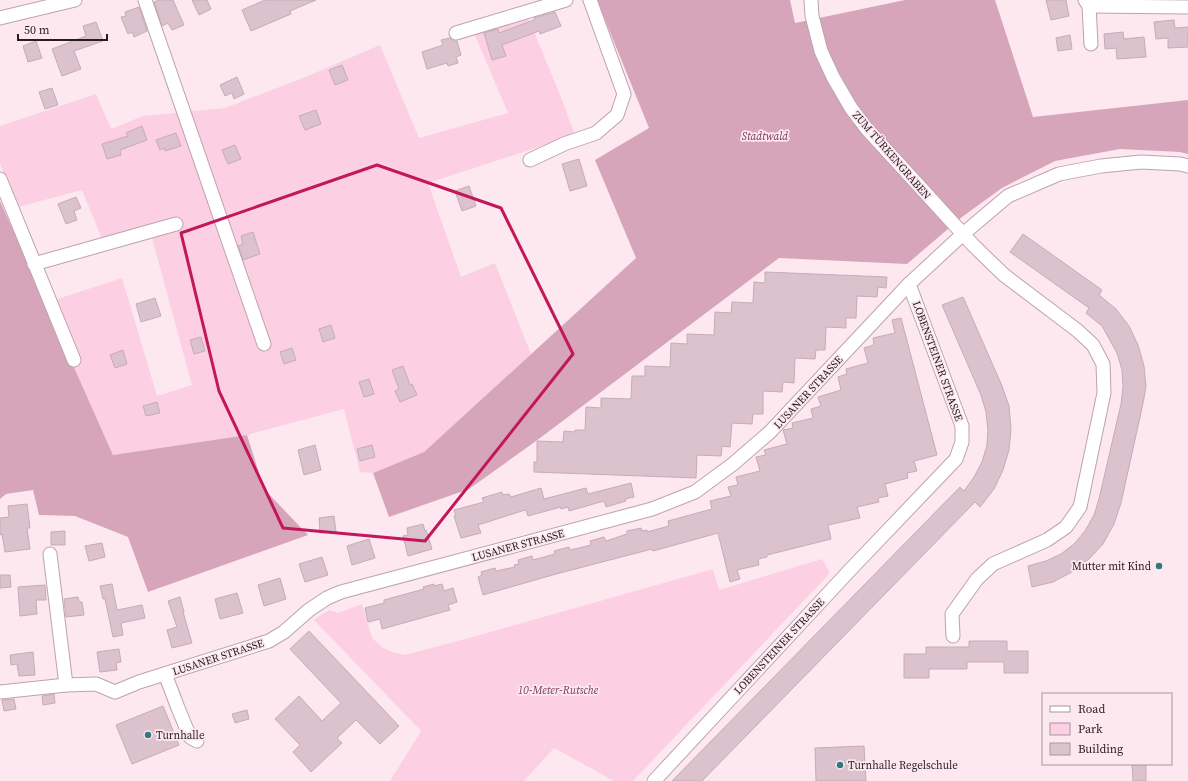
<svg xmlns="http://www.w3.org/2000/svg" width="1188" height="781" viewBox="0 0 1188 781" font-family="'Source Serif 4',serif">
	<rect width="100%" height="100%" fill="#fde8f0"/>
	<g fill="#fcd0e2">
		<polygon points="528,17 560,95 575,135 428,183 461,277 495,263 531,354 424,452 373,473 360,472 344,409 247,435 113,455 45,303 122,278 157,396 192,385 152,238 104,249 102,239 82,190 18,207 0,164 0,126 96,94 111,129 143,116 225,108 303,78 380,45 419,138 508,113 474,33"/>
		<polygon points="822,559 830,573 633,781 614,781 554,748 524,781 390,781 421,731 314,620 329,610 338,613 362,604 372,638 383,648 392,652 405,655 469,638 713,569 719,590"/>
	</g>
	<g fill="#d7a5ba">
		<polygon points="597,0 790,0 795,23 905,0 995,0 1033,117 1188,100 1188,154 1180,152 1120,149 1055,161 1002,188 962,217 907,264 779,258 536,441 469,489 389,517 373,473 424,452 636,258 595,160 649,128"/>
		<polygon points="0,201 113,455 247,435 264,489 308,535 148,592 128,537 75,516 39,515 33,490 6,494 0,499"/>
	</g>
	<g fill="#dbc2cc" stroke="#c5acb6">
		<polygon points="159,0 173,0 184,25 172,30 168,23 162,26 154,2"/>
		<polygon points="192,0 207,0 211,9 199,15"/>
		<polygon points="265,0 316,0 290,11 291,14 251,31 242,10"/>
		<polygon points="1046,0 1066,0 1069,16 1051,20"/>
		<polygon points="139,7 147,31 134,37 132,32 128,34 121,17 126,16 125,12"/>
		<polygon points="555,12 561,26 540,34 539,31 502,45 506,56 492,60 484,33 498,29 499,33 534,20 534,18"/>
		<polygon points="1174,20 1175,28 1188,27 1188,47 1168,48 1168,38 1156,39 1154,22"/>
		<polygon points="96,22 103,41 74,51 81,69 62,76 52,49 86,36 83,26"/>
		<polygon points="1123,32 1124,39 1144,37 1146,57 1117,59 1116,48 1105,49 1104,34"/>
		<polygon points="1070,35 1072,49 1058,51 1056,38"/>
		<polygon points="450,38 453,41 457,41 461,55 456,57 458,63 448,66 447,63 427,69 422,52 443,45 441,40"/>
		<polygon points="36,41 42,58 28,62 23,46"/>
		<polygon points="342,65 348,80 335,85 329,70"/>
		<polygon points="237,77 244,94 234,99 232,93 225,96 220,85"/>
		<polygon points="52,88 58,105 45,109 39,92"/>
		<polygon points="316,110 321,124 305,130 299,116"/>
		<polygon points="142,126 147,140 120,150 121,155 107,159 102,144 128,136 126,133"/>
		<polygon points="176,133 181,146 165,151 164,148 160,150 156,140"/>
		<polygon points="235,145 241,159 228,164 222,150"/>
		<polygon points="579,159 587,186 570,191 562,164"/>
		<polygon points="469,186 476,206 462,211 455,191"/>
		<polygon points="76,197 81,208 74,211 77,220 66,224 58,204"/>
		<polygon points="253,232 260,254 243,260 238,246 243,244 241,236"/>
		<polygon points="1023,234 1102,290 1099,295 1116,309 1129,326 1138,345 1144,366 1146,387 1142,408 1121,503 1114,524 1103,544 1089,559 1072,572 1053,582 1032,587 1028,566 1046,561 1061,554 1074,544 1085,531 1094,515 1099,499 1121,404 1123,387 1122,370 1117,353 1102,326 1086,313 1089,308 1010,252"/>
		<polygon points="765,272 887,277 886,288 878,287 877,297 857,296 856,318 846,318 846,328 826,327 825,350 816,350 815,359 795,358 794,383 783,382 782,392 763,391 763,414 753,414 752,424 732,423 730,447 722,446 721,456 697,455 696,478 534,472 534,462 537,462 537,441 563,442 564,431 575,432 575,430 585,430 586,407 601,408 601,398 631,399 632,376 645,376 645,366 670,367 671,343 687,344 687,334 714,335 715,312 731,313 732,302 753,303 754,282 765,283"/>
		<polygon points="963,297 1002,386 1009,406 1011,429 1009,450 1003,470 994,489 980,507 975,502 702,781 672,781 960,487 964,491 974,477 982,462 987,445 988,430 986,412 981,395 942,305"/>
		<polygon points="155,298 161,316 141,322 136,304"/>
		<polygon points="901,318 937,455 914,461 917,471 907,473 908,478 885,484 888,496 878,498 879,502 857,507 860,518 828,525 831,539 767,555 767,557 758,559 759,565 737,570 740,579 730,582 718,533 653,551 652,549 556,574 483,595 478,577 482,575 481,572 495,568 496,571 515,567 514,565 519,564 518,560 532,556 533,560 555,554 554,551 569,547 570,550 579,548 591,545 590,541 604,537 606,541 627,534 627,531 641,528 642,531 647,530 647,532 669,526 668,521 712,509 710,501 731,496 728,487 738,485 736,477 760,471 756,457 766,455 764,450 787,444 783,430 793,428 792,423 813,418 811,409 821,406 818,397 841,390 838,377 847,374 846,369 868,363 864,348 874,345 873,338 895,333 892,320"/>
		<polygon points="331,325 335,338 323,342 319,329"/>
		<polygon points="201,337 205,351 194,354 190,340"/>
		<polygon points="292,348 296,360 284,364 280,352"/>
		<polygon points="123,350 127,364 115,368 110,355"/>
		<polygon points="403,366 410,385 412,384 417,395 400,402 395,391 399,389 392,370"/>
		<polygon points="369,379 374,394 364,397 359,382"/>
		<polygon points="157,402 160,413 146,416 143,406"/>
		<polygon points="315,445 321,470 304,475 298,450"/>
		<polygon points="372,445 375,457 360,461 357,449"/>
		<polygon points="631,483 634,497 625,499 626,501 606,507 604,501 569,511 568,507 561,509 561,507 528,516 526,510 522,511 478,525 481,533 461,538 454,516 456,516 454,510 484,502 482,498 502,492 503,495 509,494 511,497 541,488 544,499 586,488 588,494"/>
		<polygon points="27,504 30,528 27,528 30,549 5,552 2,534 0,535 0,518 9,517 8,506"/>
		<polygon points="334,516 336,532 320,533 319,518"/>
		<polygon points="423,524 425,531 426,530 432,549 408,556 403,536 408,535 407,528"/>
		<polygon points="65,531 65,545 51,545 51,532"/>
		<polygon points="369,539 375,558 352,565 347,546"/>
		<polygon points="102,543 105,557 89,561 85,546"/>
		<polygon points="322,557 328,575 305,582 299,564"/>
		<polygon points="0,575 10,575 11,587 0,588"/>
		<polygon points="280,578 286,599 264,606 258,585"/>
		<polygon points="112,584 117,610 142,605 145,618 121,623 123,635 113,637 105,599 103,599 100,586"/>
		<polygon points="434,584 434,586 442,584 444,591 453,588 457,602 448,605 450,610 382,629 380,619 368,622 365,608 384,603 384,600 424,589 423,587"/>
		<polygon points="45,585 46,600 36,600 37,614 20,616 18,587"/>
		<polygon points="237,593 243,613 220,619 215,599"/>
		<polygon points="78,597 79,602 82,602 84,615 66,617 64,599"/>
		<polygon points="180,597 184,612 183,612 192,643 172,648 167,630 177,627 168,601"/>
		<polygon points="309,631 399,726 380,744 356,720 337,738 342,743 311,772 293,752 300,745 275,719 299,696 322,721 341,703 290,649"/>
		<polygon points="969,641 1007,641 1007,651 1028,651 1028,673 1004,673 1004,662 967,662 967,669 929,669 929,678 904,678 904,654 926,654 926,647 969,647"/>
		<polygon points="119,649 121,662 116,663 117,670 100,672 97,652"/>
		<polygon points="33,652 35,675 19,676 17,664 11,665 10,655"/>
		<polygon points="54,694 55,703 43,705 42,696"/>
		<polygon points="14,699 16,709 4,711 2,700"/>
		<polygon points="163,706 179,745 132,764 116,725"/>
		<polygon points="247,710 249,719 235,723 232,714"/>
		<polygon points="864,746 866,781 816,781 815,748"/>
		<polygon points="1146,764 1146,781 1133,781 1132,765"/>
	</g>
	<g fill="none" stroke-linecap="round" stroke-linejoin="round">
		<g stroke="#bca3ad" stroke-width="15">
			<g id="minor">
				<polyline points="145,0 264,344"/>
				<polyline points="811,0 812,16 821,51 833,77 851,108 867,129 973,245 1004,275 1078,331 1093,345 1103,364 1104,393 1080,507 1066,527 1047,540 993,564 977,579 952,614 953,636"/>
				<polyline points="1085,0 1089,6 1091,44"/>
				<polyline points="1089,6 1188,7"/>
				<polyline points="0,18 75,0"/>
				<polyline points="456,33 566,0"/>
				<polyline points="530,160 564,144 596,133 617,115 624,94 590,0"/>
				<polyline points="0,179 74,360"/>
				<polyline points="34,264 176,224"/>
				<polyline points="50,554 66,685"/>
				<polyline points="165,674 178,708 190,737 197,741"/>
				<polyline points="0,692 66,685 96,684 115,692 139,682 269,641 284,632 309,610 327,598 341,592 652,509 695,492 733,464 770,432 909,284"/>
				<polyline points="654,781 850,570 956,459 962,442 962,426 909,284 963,234 1008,196 1059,174 1101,166 1141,162 1180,164 1188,166"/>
			</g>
		</g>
		<use href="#minor" stroke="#fff" stroke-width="13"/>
	</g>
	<path fill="none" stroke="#c2185b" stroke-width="3" stroke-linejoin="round" d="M377 165 501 208 573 354 425 541 283 528 219 391 181 233Z"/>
	<g fill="#30797f" stroke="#fde8f0" stroke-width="1.5">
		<circle cx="1159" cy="566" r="4"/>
		<circle cx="148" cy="735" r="4"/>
		<circle cx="840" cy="765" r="4"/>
	</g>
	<g text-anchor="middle" stroke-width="3.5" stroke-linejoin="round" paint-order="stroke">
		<g font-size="11" font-style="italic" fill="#783957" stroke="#fde8f0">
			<text x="765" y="140">Stadtwald</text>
			<text x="558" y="694">10-Meter-Rutsche</text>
		</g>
		<g font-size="11" fill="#261d21" stroke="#fde8f0">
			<text transform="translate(892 155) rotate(49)" y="4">ZUM TÜRKENGRABEN</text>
			<text transform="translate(938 361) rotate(70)" y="4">LOBENSTEINER STRASSE</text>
			<text transform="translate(808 392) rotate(-47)" y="4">LUSANER STRASSE</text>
			<text transform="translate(518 545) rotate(-15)" y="4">LUSANER STRASSE</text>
			<text transform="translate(779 646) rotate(-47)" y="4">LOBENSTEINER STRASSE</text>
			<text transform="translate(218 657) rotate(-18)" y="4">LUSANER STRASSE</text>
		</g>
		<g font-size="11" fill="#261d21" stroke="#fde8f0" text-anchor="start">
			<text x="1151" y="570" text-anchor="end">Mutter mit Kind</text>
			<text x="156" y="739">Turnhalle</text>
			<text x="848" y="769">Turnhalle Regelschule</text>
		</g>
	</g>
	<rect x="1042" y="693" width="130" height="72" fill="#fde8f0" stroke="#a7979d"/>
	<rect x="1050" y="706" width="20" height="6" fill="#ffffff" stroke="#a7979d"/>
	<text x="1078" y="713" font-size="12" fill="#261d21">Road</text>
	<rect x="1050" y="723" width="20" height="12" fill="#fcd0e2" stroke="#a7979d"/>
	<text x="1078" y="733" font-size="12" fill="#261d21">Park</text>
	<rect x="1050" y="743" width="20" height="12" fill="#dbc2cc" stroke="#a7979d"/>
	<text x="1078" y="753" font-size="12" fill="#261d21">Building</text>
	<path d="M18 34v6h89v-6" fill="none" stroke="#261d21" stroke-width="2"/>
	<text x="24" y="34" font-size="12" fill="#261d21" stroke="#fde8f0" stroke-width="3" paint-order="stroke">50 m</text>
</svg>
